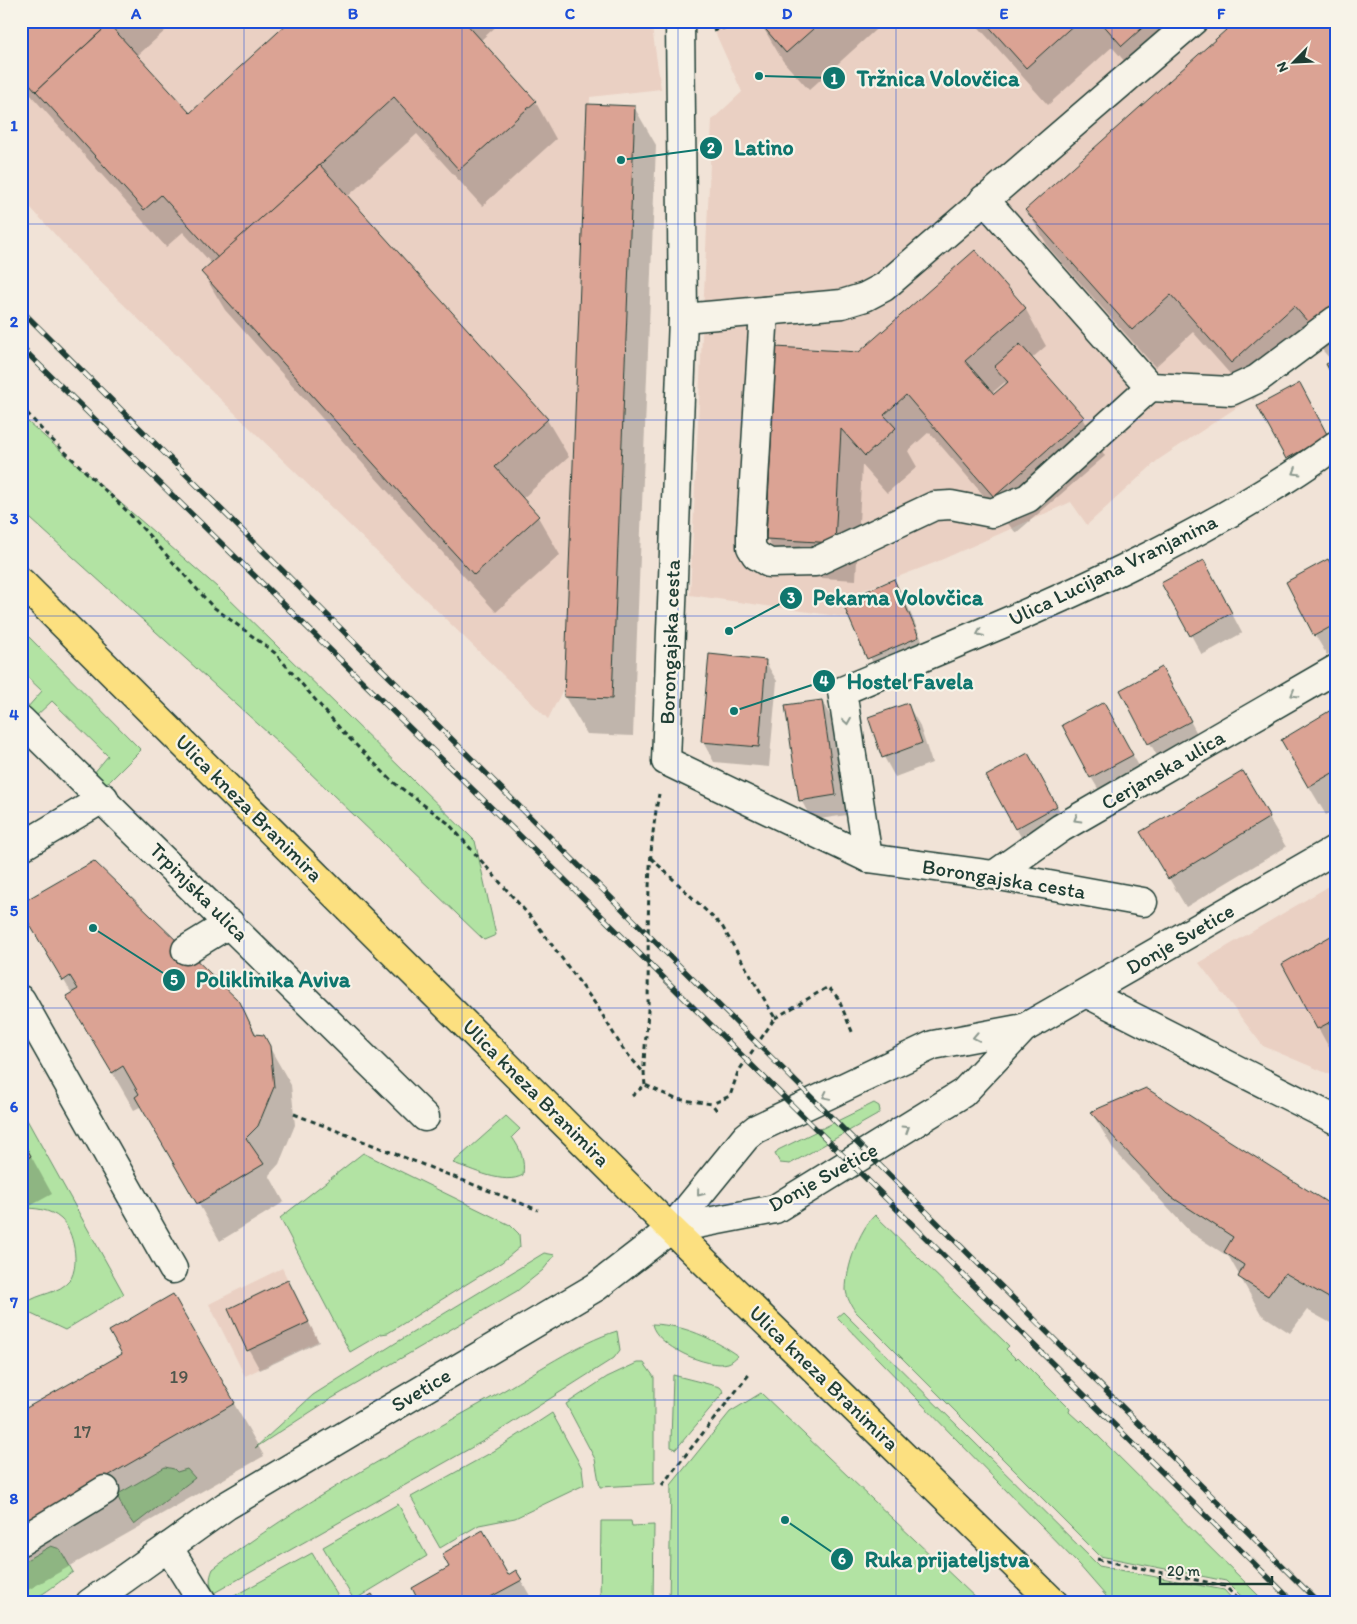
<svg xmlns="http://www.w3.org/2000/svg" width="1357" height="1624" viewBox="0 0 1357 1624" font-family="Itim,sans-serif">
	<rect width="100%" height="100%" fill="#f1e3d7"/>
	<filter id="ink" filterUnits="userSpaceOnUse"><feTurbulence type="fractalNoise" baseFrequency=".02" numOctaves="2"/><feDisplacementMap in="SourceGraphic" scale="10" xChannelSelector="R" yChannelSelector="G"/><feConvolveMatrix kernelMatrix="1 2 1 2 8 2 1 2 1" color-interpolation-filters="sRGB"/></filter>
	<g filter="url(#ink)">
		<g fill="#ead0c3">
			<polygon points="21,21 651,21 661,89 590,97 576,664 548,719 80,262 21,197"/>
			<polygon points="710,21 1336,21 1336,341 1158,460 1087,525 1071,502 934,563 843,598 851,618 690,595 712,120 742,92"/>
			<polygon points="1336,882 1336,1077 1263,1046 1199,963"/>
			<polygon points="282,1268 318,1341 245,1376 209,1304"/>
		</g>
		<g fill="#b2e3a3" stroke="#68906c">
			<polygon points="21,416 217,587 475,841 496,935 484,940 279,743 21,510"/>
			<polygon points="21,629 141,750 110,781 105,783 94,773 108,756 52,701 35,717 27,708 42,691 21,671"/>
			<polygon points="874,1103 879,1106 880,1111 877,1115 790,1164 780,1163 775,1154 778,1150"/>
			<path d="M21 1109 124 1294 65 1330 29 1313 26 1303C39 1293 59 1294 70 1280 80 1265 74 1231 61 1219 50 1209 35 1208 21 1208V1162L31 1156 21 1138Z"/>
			<path d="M506 1116 520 1129 512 1137C521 1150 525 1160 523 1175 504 1186 472 1169 453 1163Z"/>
			<polygon points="363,1153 510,1225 519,1234 520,1247 502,1262 388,1333 381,1334 350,1352 280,1218"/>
			<path d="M875 1215 1009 1346 1006 1349 1016 1359 1018 1357 1070 1409 1069 1412 1080 1422 1082 1420 1266 1603H1248L1226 1581 1100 1556 855 1311C851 1305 847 1298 846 1290 846 1268 859 1230 875 1215Z"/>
			<polygon points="544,1253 555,1255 543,1270 517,1291 329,1400 255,1448 313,1395 394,1344"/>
			<polygon points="843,1312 1099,1566 1224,1590 1236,1603 1112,1603 1079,1565 837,1317"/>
			<path d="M652 1324C685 1325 712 1338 738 1356 735 1358 732 1362 728 1363 708 1369 656 1346 652 1324Z"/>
			<path d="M617 1331 620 1350 614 1358 485 1440 214 1593C209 1584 209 1578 213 1569 301 1502 400 1449 496 1395 533 1374 578 1343 617 1331Z"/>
			<polygon points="637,1363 644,1363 654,1377 654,1484 600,1487 595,1459 566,1404 607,1377"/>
			<polygon points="673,1375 720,1387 724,1392 676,1449 671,1447 671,1442"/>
			<polygon points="761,1393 981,1603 669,1603 671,1485 730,1412"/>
			<polygon points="552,1413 582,1468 584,1485 515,1518 479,1525 440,1548 411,1497 494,1451"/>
			<polygon points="165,1467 174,1469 177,1472 187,1469 195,1478 134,1525 124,1511 118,1497 120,1493"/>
			<polygon points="398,1504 427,1556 354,1600 323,1547"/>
			<polygon points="601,1521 631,1521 632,1526 654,1525 653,1603 600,1603"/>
			<path d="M51 1546 60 1549 73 1572C61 1580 35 1603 21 1603V1563Z"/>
			<polygon points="312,1553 342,1603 222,1603 234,1596"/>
		</g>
		<g fill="#0003" fill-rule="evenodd">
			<polygon points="21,21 176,21 137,56 190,114 292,21 502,21 480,41 535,101 556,139 482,206 417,134 347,197 547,420 569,457 522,499 538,517 560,555 496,612 225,310 203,273 212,264 183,232 166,247 21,84"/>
			<polygon points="764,21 885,21 809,90 783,61 761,24"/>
			<polygon points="973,21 1213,21 1144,83 1112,47 1048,105"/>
			<polygon points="1336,21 1336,380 1333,362 1316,343 1253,400 1193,332 1155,367 1049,248 1027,210"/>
			<polygon points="634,107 656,145 633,736 587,734 565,697"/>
			<path d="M1025 308 1046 346 1031 359 1083 418 1105 456 1016 533 929 432 908 451 917 467 887 493 862 465 856 580 789 576 767 538 859 353ZM1005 382 1006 385 994 396 992 393Z"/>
			<polygon points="1259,407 1336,451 1298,478"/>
			<polygon points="1336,575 1336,650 1327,655 1315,635"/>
			<polygon points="893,580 905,600 929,657 880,678 844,603"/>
			<polygon points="1215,581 1242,633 1202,655 1191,635"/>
			<polygon points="765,661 777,681 769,767 714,762 703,742"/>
			<polygon points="1173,689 1201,741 1161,763 1150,743"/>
			<polygon points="822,701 833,721 847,815 812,820 801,800"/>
			<polygon points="907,704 919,724 932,763 895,777 884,757"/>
			<polygon points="1336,709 1336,810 1326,815 1282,741"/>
			<polygon points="1115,723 1144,775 1103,797 1091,777"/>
			<polygon points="1242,772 1286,847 1186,907 1142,833"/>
			<polygon points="1039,774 1068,826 1027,848 1016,828"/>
			<polygon points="21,908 239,1003 257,1035 263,1036 291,1085 295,1125 279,1164 269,1175 284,1202 220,1241 142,1106 134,1110 68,996 72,994"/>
			<polygon points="1336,935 1336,1060 1283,965"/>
			<polygon points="1092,1113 1336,1210 1336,1326 1307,1310 1290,1333 1261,1314 1229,1257 1190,1232 1114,1150"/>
			<polygon points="21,1138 52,1194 21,1211"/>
			<polygon points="288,1282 319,1342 260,1370 249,1350"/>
			<polygon points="172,1296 264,1456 21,1594 21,1413 124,1354"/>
			<polygon points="516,1571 534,1603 410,1603 508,1576"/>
		</g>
		<g fill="#dba394" stroke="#1f3d34">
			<polygon points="21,21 112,21 36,91 21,74"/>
			<polygon points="290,21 464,21 536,101 459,170 394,97 218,258 161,195 144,210 36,91 109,24 190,113"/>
			<polygon points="762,21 822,21 786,53 760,23"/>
			<polygon points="984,21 1078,21 1026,68"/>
			<polygon points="1100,21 1150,21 1122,46"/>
			<polygon points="1236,21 1336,21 1336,339 1328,345 1294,306 1231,363 1171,295 1132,330 1025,210"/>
			<polygon points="587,104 635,106 612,699 564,697"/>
			<polygon points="320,165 548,419 495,467 539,516 474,575 201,272"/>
			<polygon points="975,250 1026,308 965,361 994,394 1008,382 994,367 1020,344 1084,417 994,497 906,395 884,415 896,428 865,456 841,429 835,543 766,539 776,347 859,352"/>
			<polygon points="1336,359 1336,383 1326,364"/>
			<polygon points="1300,383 1328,436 1286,459 1257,406"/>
			<polygon points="1328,559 1336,573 1336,624 1314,636 1286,582"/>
			<polygon points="1204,560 1232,613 1190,636 1161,583"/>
			<polygon points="894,579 919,637 867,659 842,602"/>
			<polygon points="709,654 766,660 759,747 701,742"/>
			<polygon points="1162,667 1191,721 1148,744 1120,690"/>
			<polygon points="822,700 836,795 799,801 785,705"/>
			<polygon points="1104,702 1133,755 1090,778 1062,725"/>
			<polygon points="908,703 922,743 882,758 868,717"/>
			<polygon points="1336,707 1336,771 1308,787 1281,740"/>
			<polygon points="1028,753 1057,806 1015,829 986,776"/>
			<polygon points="1243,771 1270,817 1168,879 1140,832"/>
			<polygon points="94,861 240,1002 255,1034 264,1035 270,1046 274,1087 258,1126 246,1138 264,1164 197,1204 135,1097 139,1094 123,1066 112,1073 66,996 78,989 70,976 63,981 21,910 21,903"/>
			<polygon points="1336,933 1336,1019 1317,1029 1282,964"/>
			<polygon points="1146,1088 1336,1208 1336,1302 1285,1273 1268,1296 1238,1277 1244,1265 1224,1252 1233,1237 1167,1194 1090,1112"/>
			<polygon points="21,1138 31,1156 21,1162"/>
			<polygon points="288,1280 309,1322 247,1351 228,1309"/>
			<polygon points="173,1294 235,1403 21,1526 21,1411 122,1354 109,1331"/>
			<polygon points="483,1530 508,1575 516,1570 522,1580 485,1600 487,1603 408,1603 417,1598 412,1588 449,1567 442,1554"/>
			<polygon points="372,1594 377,1603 357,1603"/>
		</g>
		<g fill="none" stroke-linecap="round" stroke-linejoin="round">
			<g stroke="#1f3d34" stroke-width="31">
				<g id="minor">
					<polyline points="680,21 683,318 666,761 868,858 994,875 1143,902"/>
					<polyline points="764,311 751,531 751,547 756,555 769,563 815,562 934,506 951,505 992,513 1028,498 1150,387 984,199"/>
					<polyline points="683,318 842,304 865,297 884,287 1193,21"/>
					<polyline points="1150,387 1231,391 1257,379 1336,320"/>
					<polyline points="21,720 425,1117"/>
					<polyline points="21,847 104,798"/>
					<path d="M868 858 842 691C1011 620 1186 553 1336 445"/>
					<polyline points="994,875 1061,828 1336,669"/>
					<polyline points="186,950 230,923"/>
					<polyline points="1086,993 1336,1120"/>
					<polyline points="21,1000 173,1269"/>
					<polyline points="671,1229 775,1209 963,1093 1024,1028 1336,849"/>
					<polyline points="21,1541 105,1490"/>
					<polyline points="168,1547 203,1603"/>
					<polyline points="90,1603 226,1506 596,1287 671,1229 746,1137 756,1129 933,1045 1024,1028"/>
				</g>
			</g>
			<g stroke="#1f3d34" stroke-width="31">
				<polyline id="major" points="21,582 671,1229 1054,1603"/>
			</g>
			<g stroke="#1f3d34" stroke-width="3" stroke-dasharray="5 4" stroke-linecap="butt">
				<polyline points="713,31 727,27 734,21"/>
				<polyline points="21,406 44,432 128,512 212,606 275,653 344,733 393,782 448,823 535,922 597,1006 623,1049 643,1072"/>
				<polyline points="651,858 722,926 775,1018 738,1072 730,1096 712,1104"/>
				<polyline points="775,1018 828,987 838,998 853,1034"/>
				<path d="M645 1085C642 1060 647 1034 648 1009 649 938 645 864 659 794"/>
				<polyline points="632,1096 645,1085 676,1099 712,1104 718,1112"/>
				<polyline points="294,1114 538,1210"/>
				<polyline points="662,1485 751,1372"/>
				<polyline points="1097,1559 1225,1586 1242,1603"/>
			</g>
			<use href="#minor" stroke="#f7f3e8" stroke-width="28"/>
			<use href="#major" stroke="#fce080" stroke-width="28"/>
			<g stroke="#1f3d34" stroke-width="5.5">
				<g id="rail">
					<polyline points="21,310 1319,1603"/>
					<polyline points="21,347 560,875 1294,1603"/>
				</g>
			</g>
			<use href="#rail" stroke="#f7f3e8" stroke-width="4" stroke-dasharray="11" stroke-linecap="butt"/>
		</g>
		<defs><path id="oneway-chevron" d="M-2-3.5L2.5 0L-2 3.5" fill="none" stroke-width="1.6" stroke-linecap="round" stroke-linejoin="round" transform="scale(1.25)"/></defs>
		<g stroke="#8b988e">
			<use href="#oneway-chevron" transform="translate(1296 472) rotate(149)"/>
			<use href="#oneway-chevron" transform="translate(980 633) rotate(157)"/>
			<use href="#oneway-chevron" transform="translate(1294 694) rotate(150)"/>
			<use href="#oneway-chevron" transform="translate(847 721) rotate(81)"/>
			<use href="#oneway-chevron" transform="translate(1077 819) rotate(150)"/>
			<use href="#oneway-chevron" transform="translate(976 1037) rotate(169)"/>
			<use href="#oneway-chevron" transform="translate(826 1096) rotate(154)"/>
			<use href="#oneway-chevron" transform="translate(906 1129) rotate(-32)"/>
			<use href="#oneway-chevron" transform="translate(700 1193) rotate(129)"/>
		</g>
	</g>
	<path fill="none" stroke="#1d4ed8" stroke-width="1" stroke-opacity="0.55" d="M244 21V1603M462 21V1603M678 21V1603M896 21V1603M1112 21V1603M21 224H1336M21 420H1336M21 616H1336M21 812H1336M21 1008H1336M21 1204H1336M21 1400H1336"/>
	<g text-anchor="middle" stroke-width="4.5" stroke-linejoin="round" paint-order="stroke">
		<g font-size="19" fill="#4e564c">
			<text x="179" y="1383">19</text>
			<text x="82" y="1438">17</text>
		</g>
		<g font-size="21" fill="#1f3d34" stroke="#f7f3e8">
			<text transform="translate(1113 570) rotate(-26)" y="7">Ulica Lucijana Vranjanina</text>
			<text transform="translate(670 642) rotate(-88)" y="7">Borongajska cesta</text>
			<text transform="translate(1163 770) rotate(-30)" y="7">Cerjanska ulica</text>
			<text transform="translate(249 808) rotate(45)" y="7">Ulica kneza Branimira</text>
			<text transform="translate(1004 879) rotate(9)" y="7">Borongajska cesta</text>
			<text transform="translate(199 892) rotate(45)" y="7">Trpinjska ulica</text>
			<text transform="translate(1180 939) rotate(-30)" y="7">Donje Svetice</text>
			<text transform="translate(536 1093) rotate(45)" y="7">Ulica kneza Branimira</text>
			<text transform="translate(823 1177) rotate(-29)" y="7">Donje Svetice</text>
			<text transform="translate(824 1378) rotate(44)" y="7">Ulica kneza Branimira</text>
			<text transform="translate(421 1390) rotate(-31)" y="7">Svetice</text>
		</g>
	</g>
	<path fill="none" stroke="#0f766e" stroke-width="2" d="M759 76L834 78M621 160L711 148M729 631L791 598M734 711L824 681M93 928L174 980M785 1520L842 1559"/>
	<g fill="#0f766e" stroke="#f7f3e8" stroke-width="2">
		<circle cx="759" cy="76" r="5"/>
		<circle cx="621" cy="160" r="5"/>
		<circle cx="729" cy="631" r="5"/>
		<circle cx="734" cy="711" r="5"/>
		<circle cx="93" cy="928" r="5"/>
		<circle cx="785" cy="1520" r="5"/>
		<circle cx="834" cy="78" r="12"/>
		<circle cx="711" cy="148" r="12"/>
		<circle cx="791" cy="598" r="12"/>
		<circle cx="824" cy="681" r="12"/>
		<circle cx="174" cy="980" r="12"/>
		<circle cx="842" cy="1559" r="12"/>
	</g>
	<g font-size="15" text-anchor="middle" font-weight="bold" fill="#fff">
		<text x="834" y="84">1</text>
		<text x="711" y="153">2</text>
		<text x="791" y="603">3</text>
		<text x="824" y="686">4</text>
		<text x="174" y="985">5</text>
		<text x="842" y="1564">6</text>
	</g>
	<g font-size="22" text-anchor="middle" font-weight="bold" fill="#0f766e" stroke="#f7f3e8" stroke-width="4.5" stroke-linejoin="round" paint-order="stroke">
		<text x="938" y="86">Tržnica Volovčica</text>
		<text x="764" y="155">Latino</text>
		<text x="898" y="605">Pekarna Volovčica</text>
		<text x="910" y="689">Hostel Favela</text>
		<text x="273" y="987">Poliklinika Aviva</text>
		<text x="947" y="1567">Ruka prijateljstva</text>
	</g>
	<rect width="1357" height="1624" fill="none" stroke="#f7f3e8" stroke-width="55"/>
	<g transform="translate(1294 62) rotate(246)" stroke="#f7f3e8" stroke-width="4" paint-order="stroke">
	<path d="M0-4L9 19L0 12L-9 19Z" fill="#1f3d34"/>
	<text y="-8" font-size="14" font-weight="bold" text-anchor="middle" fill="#1f3d34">N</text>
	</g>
	<path d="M1160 1576v8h112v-8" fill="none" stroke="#1f3d34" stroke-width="2.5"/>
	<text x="1167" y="1576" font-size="15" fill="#1f3d34" stroke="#f7f3e8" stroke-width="4" paint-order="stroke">20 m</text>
	<rect x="28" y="28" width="1302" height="1568" fill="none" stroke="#1d4ed8" stroke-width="2"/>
	<g font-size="16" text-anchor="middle" font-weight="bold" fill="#1d4ed8">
		<text x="136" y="19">A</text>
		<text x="353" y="19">B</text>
		<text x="570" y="19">C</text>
		<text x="787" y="19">D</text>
		<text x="1004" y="19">E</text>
		<text x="1221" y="19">F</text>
		<text x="14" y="131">1</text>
		<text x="14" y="327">2</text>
		<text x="14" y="524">3</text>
		<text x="14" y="720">4</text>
		<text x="14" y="916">5</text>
		<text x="14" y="1112">6</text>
		<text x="14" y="1308">7</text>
		<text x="14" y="1504">8</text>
	</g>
</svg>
